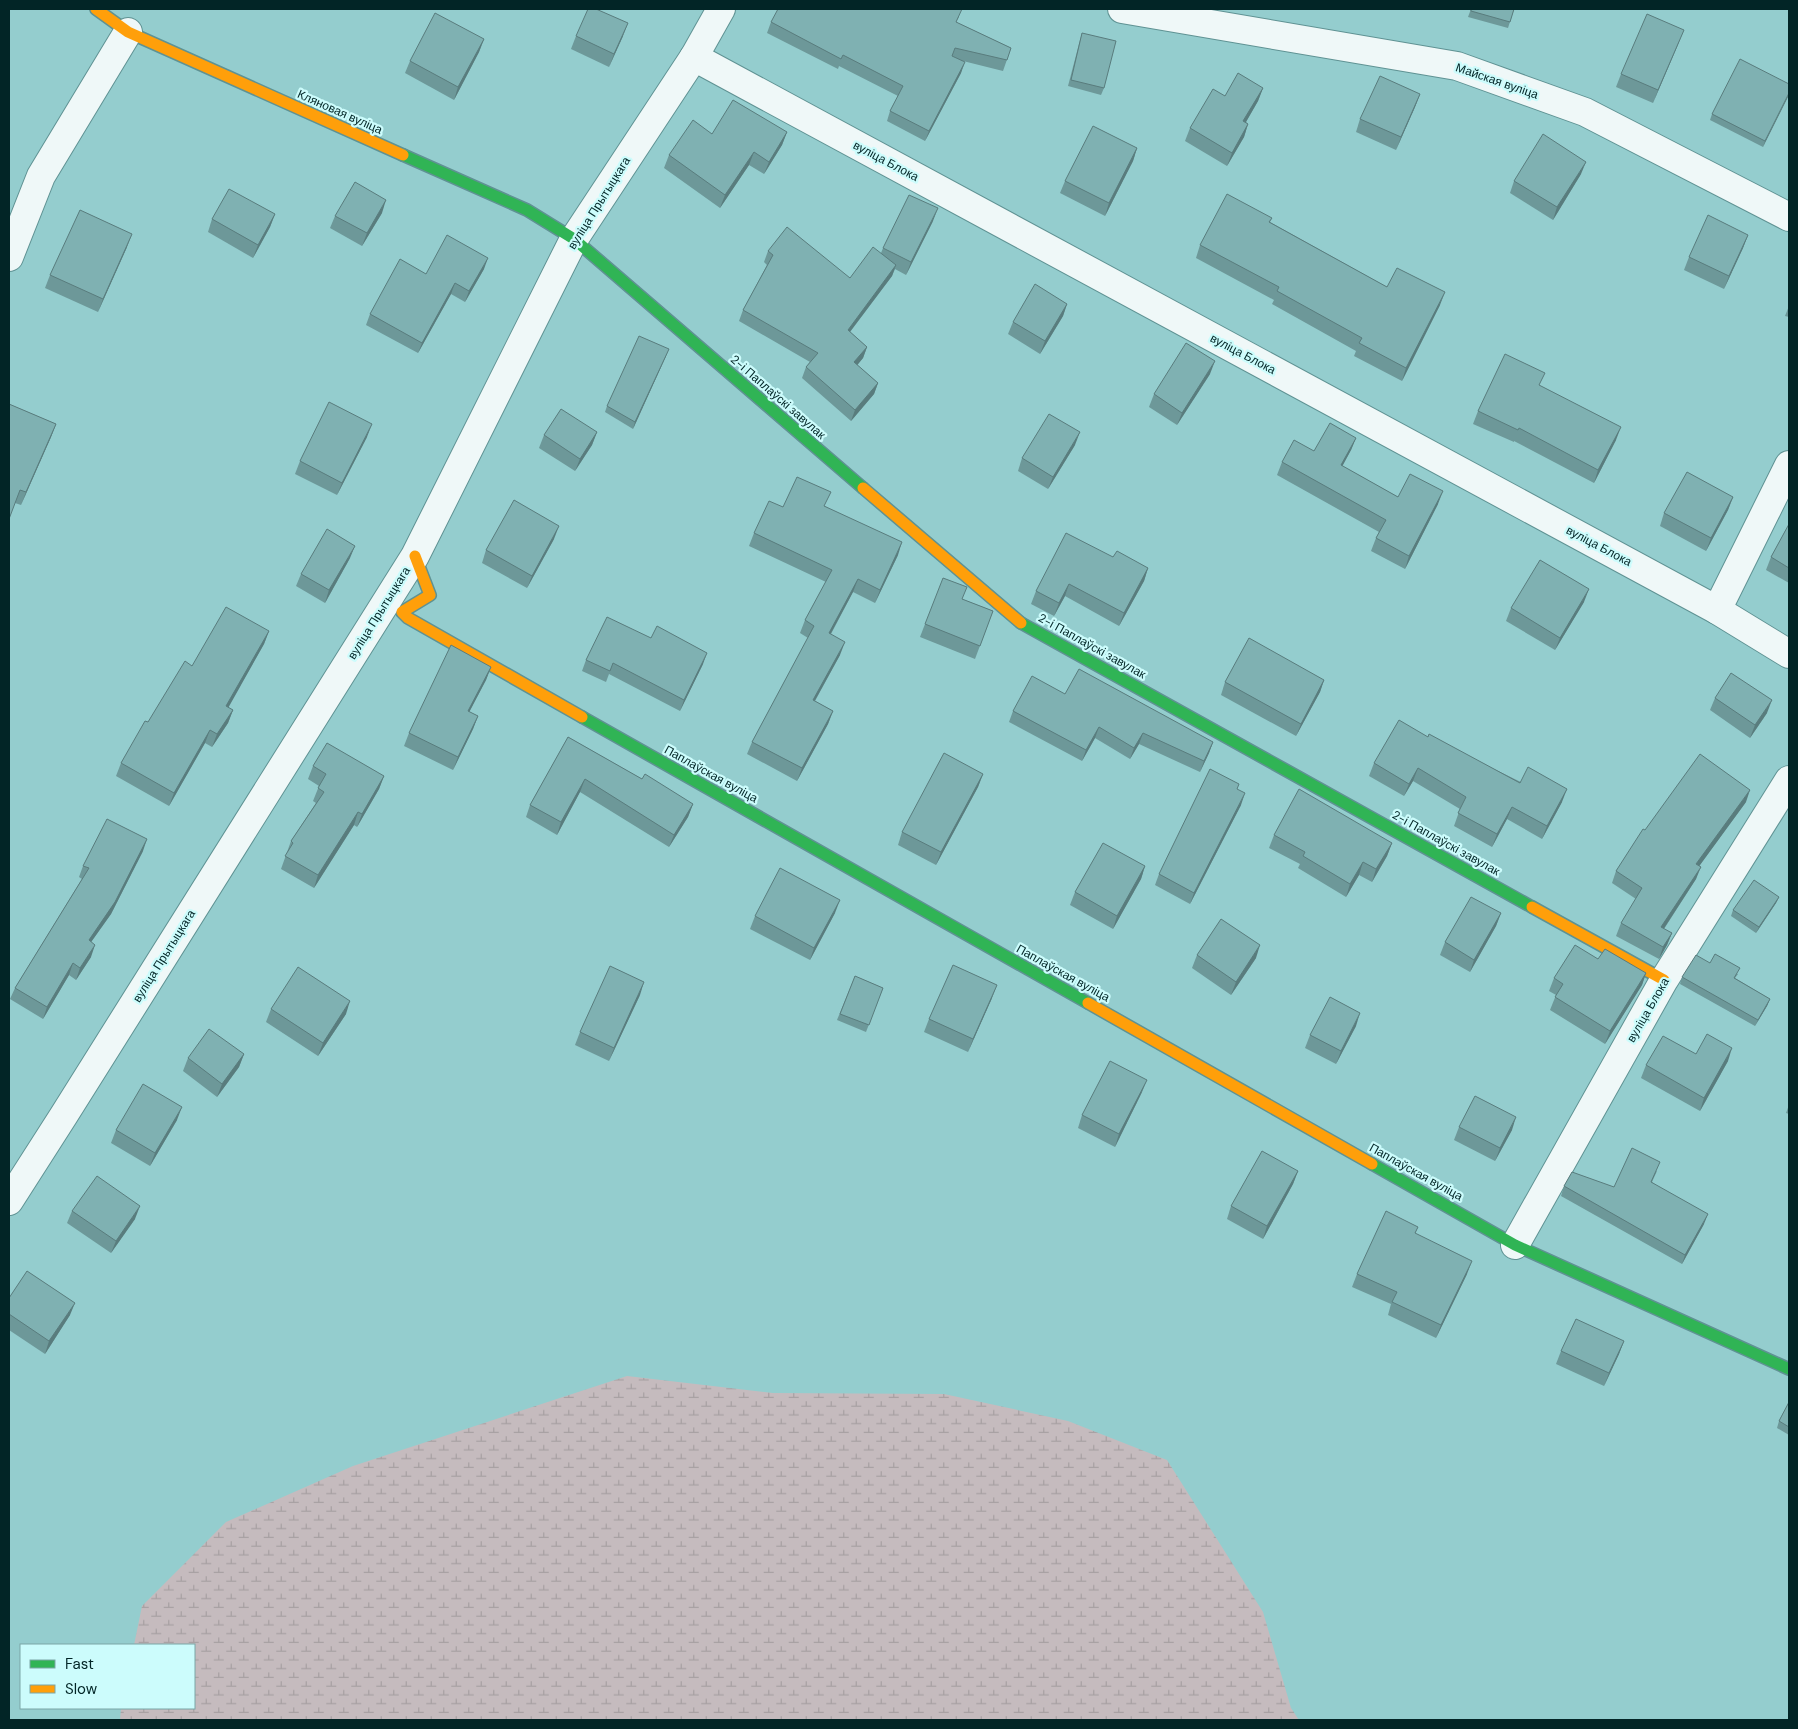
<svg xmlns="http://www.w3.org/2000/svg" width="1798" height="1729" viewBox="0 0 1798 1729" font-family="'DM Sans',sans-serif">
	<defs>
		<pattern id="wetland-marsh" width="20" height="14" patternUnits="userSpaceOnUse" patternTransform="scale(1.25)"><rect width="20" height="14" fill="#c5bbbe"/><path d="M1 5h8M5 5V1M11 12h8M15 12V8" fill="none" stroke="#a8a1a3"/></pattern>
	</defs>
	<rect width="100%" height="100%" fill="#94cdce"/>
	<polygon fill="url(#wetland-marsh)" points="627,1376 773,1393 944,1394 1068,1421 1167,1460 1263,1612 1291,1708 1299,1720 120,1720 121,1708 194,1708 194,1645 134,1645 142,1606 226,1522 353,1466"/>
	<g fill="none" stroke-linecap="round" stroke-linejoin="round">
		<g stroke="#5f9293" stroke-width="30">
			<g id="street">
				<polyline points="1122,9 1457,66 1585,112 1789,217"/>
				<polyline points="694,57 1717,610 1789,654"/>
				<polyline points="9,257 41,176 128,32"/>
				<polyline points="1717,610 1789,465"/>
				<polyline points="9,1201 64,1115 415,556 574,239 694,57 721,9"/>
				<polyline points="1515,1245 1664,980 1789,780"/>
			</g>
		</g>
		<g stroke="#5f9293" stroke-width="14">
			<g id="fast">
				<polyline points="403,155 527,210 574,239 863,488"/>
				<polyline points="1021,623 1532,907"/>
				<polyline points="582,717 1088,1003"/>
				<polyline points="1372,1164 1515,1245 1789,1369"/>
			</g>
		</g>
		<g stroke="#5f9293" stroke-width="14">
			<g id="slow">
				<polyline points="96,9 128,32 403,155"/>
				<polyline points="863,488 1021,623"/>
				<polyline points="415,556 430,595 402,612 408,618 582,717"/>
				<polyline points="1532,907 1664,980"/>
				<polyline points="1088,1003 1372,1164"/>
			</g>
		</g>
		<use href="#street" stroke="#eff8f8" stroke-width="28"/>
		<use href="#fast" stroke="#30b455" stroke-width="11"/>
		<use href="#slow" stroke="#ff9f0a" stroke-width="11"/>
	</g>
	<g fill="#6d9899">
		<polygon points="1471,9 1514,9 1508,28 1468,17"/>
		<polygon points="959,17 956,22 1011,48 1003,71 963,61 961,73 925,141 887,121 890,111 898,96 839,66 838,69 767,33 771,22"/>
		<polygon points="1082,33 1104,88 1101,95 1068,86 1080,40"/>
		<polygon points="576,36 623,36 609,67 571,49"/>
		<polygon points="484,39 479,52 454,100 405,73 410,61"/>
		<polygon points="1679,42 1653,103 1616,87 1621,74"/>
		<polygon points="1789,84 1763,147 1710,120 1712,114"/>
		<polygon points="1263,88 1258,101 1246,122 1248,124 1244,137 1227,166 1185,141 1190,128 1225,96"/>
		<polygon points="1420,94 1415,107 1396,150 1356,132 1360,119"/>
		<polygon points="787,132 782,145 764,174 749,165 720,208 664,168 669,155 712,134"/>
		<polygon points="1137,148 1133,161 1105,216 1060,193 1065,181"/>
		<polygon points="1581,174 1553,220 1510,193 1514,181"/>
		<polygon points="382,213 362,246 330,228 335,216"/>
		<polygon points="275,214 270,227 253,258 208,232 212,219"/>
		<polygon points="1272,218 1270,222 1387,287 1440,305 1402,381 1354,356 1356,351 1272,304 1274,300 1196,258 1200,245"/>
		<polygon points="933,221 906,275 895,269 892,276 850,332 867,347 863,358 857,365 878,383 874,394 851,421 802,378 806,367 810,362 739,321 743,310 767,265 764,262 768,251 850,278 881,253 883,248"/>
		<polygon points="1748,235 1743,248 1724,289 1684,270 1689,257"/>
		<polygon points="127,247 98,312 45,288 50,275"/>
		<polygon points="484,269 465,302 451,294 418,353 366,325 370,314 426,274"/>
		<polygon points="1067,304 1063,316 1040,354 1008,334 1013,322"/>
		<polygon points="1789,306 1789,317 1785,316"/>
		<polygon points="666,356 633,429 605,412 607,406"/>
		<polygon points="1210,374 1177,425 1149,407 1154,394"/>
		<polygon points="1540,386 1616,440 1594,483 1514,441 1514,442 1473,424 1478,411"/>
		<polygon points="9,404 56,424 51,437 21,505 15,503"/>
		<polygon points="597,432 592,445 575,471 539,448 544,435"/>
		<polygon points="367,437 337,495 295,474 300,461"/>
		<polygon points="1356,438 1351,450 1342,466 1398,497 1438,504 1405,569 1371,551 1376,538 1379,532 1277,475 1282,462 1314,451"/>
		<polygon points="1075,445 1048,489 1018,471 1022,458"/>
		<polygon points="1733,497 1728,510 1706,551 1660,526 1664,513"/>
		<polygon points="825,506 898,555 875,603 853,592 831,634 840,655 815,701 833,711 828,724 797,781 747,754 752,742 808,638 800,633 805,620 826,582 749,546 754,533 783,507"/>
		<polygon points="1789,524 1789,583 1766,570 1771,557"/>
		<polygon points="554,539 527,588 482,563 486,550"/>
		<polygon points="1113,557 1148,568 1144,581 1119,626 1065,596 1054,616 1031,604 1036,591"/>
		<polygon points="350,558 325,603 296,586 301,574"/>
		<polygon points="962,599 993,611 975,659 920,637 925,624"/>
		<polygon points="1584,602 1555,650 1506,621 1511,608"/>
		<polygon points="269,631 264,644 228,707 233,710 228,723 212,747 205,743 169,806 116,776 121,763 148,722 192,666"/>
		<polygon points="586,660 703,664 680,711 609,674 606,682 582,671"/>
		<polygon points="491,667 486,680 469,712 478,716 473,729 453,770 404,746 409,733"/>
		<polygon points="1324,680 1320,692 1296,736 1221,695 1225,682"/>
		<polygon points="1065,694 1213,742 1209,753 1200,772 1139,744 1130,759 1095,738 1082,761 1009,722 1013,711"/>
		<polygon points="1715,698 1767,713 1750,738 1710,710"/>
		<polygon points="568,737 642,779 693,804 688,817 669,847 580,792 557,835 526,817 530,805"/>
		<polygon points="1428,737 1562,802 1542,839 1507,819 1492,847 1454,826 1460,809 1413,781 1404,796 1369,776 1374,763"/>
		<polygon points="313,766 384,776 379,789 357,827 354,825 314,888 281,869 291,841 316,803 313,801 319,786 308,779"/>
		<polygon points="983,774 978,787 936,865 898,845 902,832"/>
		<polygon points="1237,789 1241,805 1190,904 1155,885 1159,874"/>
		<polygon points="1746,802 1699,866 1696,879 1664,929 1672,933 1667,945 1659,959 1616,936 1621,923 1636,899 1612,883 1616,871 1645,830"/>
		<polygon points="1274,835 1392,843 1387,856 1372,882 1359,875 1346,897 1298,868 1300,864 1269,848"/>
		<polygon points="143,851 111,914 91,942 91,957 76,980 69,975 43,1019 10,999 15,988 82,879 79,877 83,866"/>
		<polygon points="1145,866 1141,879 1113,929 1070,905 1075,892"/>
		<polygon points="1779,897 1776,903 1756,933 1731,916 1733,910"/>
		<polygon points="835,913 810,960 750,929 755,916"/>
		<polygon points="1501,913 1496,926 1470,972 1440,955 1445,942"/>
		<polygon points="1197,955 1256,958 1231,995 1192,968"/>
		<polygon points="1598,959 1646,973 1642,985 1605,1044 1550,1010 1556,995 1549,991 1554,978"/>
		<polygon points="1710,963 1738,974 1735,978 1770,999 1767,1006 1755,1026 1680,984 1682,977"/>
		<polygon points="855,976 883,988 866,1032 837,1020"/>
		<polygon points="640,995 609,1061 575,1045 580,1032"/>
		<polygon points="992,998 968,1052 924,1032 929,1019"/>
		<polygon points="271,1009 346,1014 318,1056 266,1022"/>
		<polygon points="1356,1026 1336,1064 1305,1048 1310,1035"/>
		<polygon points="244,1054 239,1067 217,1097 183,1071 188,1058"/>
		<polygon points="1696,1054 1728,1061 1700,1111 1641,1078 1646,1065"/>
		<polygon points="1142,1092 1115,1147 1078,1128 1082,1115"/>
		<polygon points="1789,1105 1789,1114 1786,1113"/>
		<polygon points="177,1120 150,1166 111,1143 116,1130"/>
		<polygon points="1459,1127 1512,1130 1495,1161 1454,1140"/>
		<polygon points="1298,1171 1293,1184 1263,1239 1227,1219 1231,1206"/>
		<polygon points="1657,1171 1652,1182 1704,1224 1682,1264 1561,1196 1564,1186 1614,1187"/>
		<polygon points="72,1211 135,1219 111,1253 67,1223"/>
		<polygon points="1418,1227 1415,1234 1467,1274 1436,1338 1388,1315 1391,1304 1352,1287 1357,1274"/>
		<polygon points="9,1298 70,1315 45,1354 9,1330"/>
		<polygon points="1624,1341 1619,1354 1604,1386 1556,1364 1561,1351"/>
		<polygon points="1789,1402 1789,1435 1777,1428 1779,1421"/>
	</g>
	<g fill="#597c7d">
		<polygon points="628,23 623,36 609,67 614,54"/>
		<polygon points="1684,30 1679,42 1653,103 1658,90"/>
		<polygon points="484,39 479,52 454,100 458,87"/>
		<polygon points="965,62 961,73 925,141 929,131"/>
		<polygon points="1263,88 1258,101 1239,134 1243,121"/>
		<polygon points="1789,93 1789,95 1763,147 1765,141"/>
		<polygon points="1420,94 1415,107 1396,150 1401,137"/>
		<polygon points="1248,124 1244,137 1227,166 1232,153"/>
		<polygon points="787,132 782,145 764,174 769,162"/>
		<polygon points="1137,148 1133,161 1105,216 1109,203"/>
		<polygon points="754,152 749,165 720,208 725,195"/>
		<polygon points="1586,162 1581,174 1553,220 1557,207"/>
		<polygon points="386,200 382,213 362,246 367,233"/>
		<polygon points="938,208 933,221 906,275 911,262"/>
		<polygon points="275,214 270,227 253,258 258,245"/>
		<polygon points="132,234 127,247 98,312 103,299"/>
		<polygon points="1748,235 1743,248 1724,289 1729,276"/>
		<polygon points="488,258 484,269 465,302 469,291"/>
		<polygon points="896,265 892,276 843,341 848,330"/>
		<polygon points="455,283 451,294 418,353 422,343"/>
		<polygon points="1445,292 1440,305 1402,381 1406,368"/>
		<polygon points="1067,304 1063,316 1040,354 1045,341"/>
		<polygon points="867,347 863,358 850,374 854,362"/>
		<polygon points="669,349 666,356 633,429 635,422"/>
		<polygon points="1215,361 1210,374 1177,425 1182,413"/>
		<polygon points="878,383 874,394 851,421 855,410"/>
		<polygon points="56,424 51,437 21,505 26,492"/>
		<polygon points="372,424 367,437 337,495 342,483"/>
		<polygon points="1621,427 1616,440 1594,483 1598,470"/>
		<polygon points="597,432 592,445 575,471 580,459"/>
		<polygon points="1080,432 1075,445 1048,489 1053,477"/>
		<polygon points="1356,438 1351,450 1336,478 1341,465"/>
		<polygon points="1443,491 1438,504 1405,569 1409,556"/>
		<polygon points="1733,497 1728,510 1706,551 1711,538"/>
		<polygon points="559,526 554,539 527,588 532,576"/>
		<polygon points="902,542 898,555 875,603 880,590"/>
		<polygon points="355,546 350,558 325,603 329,590"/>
		<polygon points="1148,568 1144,581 1119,626 1124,613"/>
		<polygon points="858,579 853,592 824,646 829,633"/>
		<polygon points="1069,584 1065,596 1054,616 1059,603"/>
		<polygon points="1589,589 1584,602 1555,650 1560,638"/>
		<polygon points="269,631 264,644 222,719 226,706"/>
		<polygon points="845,642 840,655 808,713 813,700"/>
		<polygon points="707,653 703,664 680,711 684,700"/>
		<polygon points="491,667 486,680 463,724 468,711"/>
		<polygon points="1324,680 1320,692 1296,736 1301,724"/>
		<polygon points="1772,700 1767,713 1750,738 1755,725"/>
		<polygon points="233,710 228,723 212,747 217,734"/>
		<polygon points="833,711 828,724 797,781 802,768"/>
		<polygon points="478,716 473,729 453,770 458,757"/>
		<polygon points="1099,727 1095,738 1082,761 1086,750"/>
		<polygon points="210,730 205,743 169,806 174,793"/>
		<polygon points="1143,733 1139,744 1130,759 1134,748"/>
		<polygon points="1213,742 1209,753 1200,772 1204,761"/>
		<polygon points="1418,768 1413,781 1404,796 1409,784"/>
		<polygon points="983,774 978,787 936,865 941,852"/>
		<polygon points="384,776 379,789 357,827 362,814"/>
		<polygon points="585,779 580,792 557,835 561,822"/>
		<polygon points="1567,789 1562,802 1542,839 1547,826"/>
		<polygon points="1750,790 1746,802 1692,876 1696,864"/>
		<polygon points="1245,793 1241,805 1190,904 1194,893"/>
		<polygon points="693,804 688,817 669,847 674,835"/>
		<polygon points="1512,807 1507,819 1492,847 1497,834"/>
		<polygon points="358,812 354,825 314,888 318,875"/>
		<polygon points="147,839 143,851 111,914 84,952 89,940"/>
		<polygon points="1392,843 1387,856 1372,882 1376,869"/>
		<polygon points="1363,862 1359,875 1346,897 1350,884"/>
		<polygon points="1145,866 1141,879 1113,929 1117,916"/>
		<polygon points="1701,867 1696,879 1657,939 1661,927"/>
		<polygon points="1779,897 1776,903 1756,933 1759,927"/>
		<polygon points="840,900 835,913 810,960 814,948"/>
		<polygon points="1501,913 1496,926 1470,972 1474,960"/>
		<polygon points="1672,933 1667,945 1659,959 1663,947"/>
		<polygon points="95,945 91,957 76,980 80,968"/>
		<polygon points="1260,945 1256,958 1231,995 1236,982"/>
		<polygon points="73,963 69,975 43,1019 47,1007"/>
		<polygon points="1646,973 1642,985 1605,1044 1610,1031"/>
		<polygon points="644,982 640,995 609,1061 614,1048"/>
		<polygon points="997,985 992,998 968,1052 973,1039"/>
		<polygon points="1770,999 1767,1006 1755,1026 1758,1020"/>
		<polygon points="350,1001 346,1014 318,1056 323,1043"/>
		<polygon points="1360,1013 1356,1026 1336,1064 1341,1051"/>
		<polygon points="1732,1048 1728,1061 1700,1111 1704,1098"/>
		<polygon points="244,1054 239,1067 217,1097 222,1084"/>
		<polygon points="1147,1080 1142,1092 1115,1147 1119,1134"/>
		<polygon points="182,1107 177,1120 150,1166 155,1153"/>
		<polygon points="1516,1117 1512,1130 1495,1161 1500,1148"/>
		<polygon points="1298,1171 1293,1184 1263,1239 1267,1226"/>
		<polygon points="140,1206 135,1219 111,1253 116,1241"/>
		<polygon points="1708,1214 1704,1224 1682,1264 1685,1255"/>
		<polygon points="1472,1261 1467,1274 1436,1338 1441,1325"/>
		<polygon points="75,1303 70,1315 45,1354 49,1341"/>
		<polygon points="1624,1341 1619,1354 1604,1386 1609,1373"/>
	</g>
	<g fill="#7fb1b2" stroke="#597c7d">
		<polygon points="588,9 596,9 628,23 614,54 576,36"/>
		<polygon points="778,9 962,9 956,22 1011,48 1007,60 955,48 952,56 965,62 929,131 890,111 903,86 843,55 841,59 771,22"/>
		<polygon points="1471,9 1514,9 1510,22 1471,11"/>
		<polygon points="435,13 484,39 458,87 410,61"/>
		<polygon points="1647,14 1684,30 1658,90 1621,74"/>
		<polygon points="1082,33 1116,41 1104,88 1071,80"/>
		<polygon points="1740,59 1789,84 1789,93 1765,141 1712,114"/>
		<polygon points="1238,73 1263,88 1243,121 1248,124 1232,153 1190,128 1213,89 1225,96"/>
		<polygon points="1380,76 1420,94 1401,137 1360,119"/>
		<polygon points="733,100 787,132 769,162 754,152 725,195 669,155 693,120 712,134"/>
		<polygon points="1093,126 1137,148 1109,203 1065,181"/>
		<polygon points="1543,134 1586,162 1557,207 1514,181"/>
		<polygon points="355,182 386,200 367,233 335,216"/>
		<polygon points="229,189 275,214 258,245 212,219"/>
		<polygon points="1227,194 1272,218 1269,222 1387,287 1397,268 1445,292 1406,368 1359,343 1362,338 1277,291 1279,287 1200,245"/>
		<polygon points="909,195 938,208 911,262 883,248"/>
		<polygon points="80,210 132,234 103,299 50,275"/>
		<polygon points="1708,215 1748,235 1729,276 1689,257"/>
		<polygon points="787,227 850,278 873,247 896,265 848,330 867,347 854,362 878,383 855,410 806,367 818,353 743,310 773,255 768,251"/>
		<polygon points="447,235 488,258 469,291 455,283 422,343 370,314 400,259 426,274"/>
		<polygon points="1035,284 1067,304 1045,341 1013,322"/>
		<polygon points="639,336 669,349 635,422 607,406"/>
		<polygon points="1186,343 1215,361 1182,413 1154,394"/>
		<polygon points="1505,354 1545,373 1539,385 1621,427 1598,470 1519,428 1518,430 1478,411"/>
		<polygon points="329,402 372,424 342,483 300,461"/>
		<polygon points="9,404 56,424 26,492 20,490 9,519"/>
		<polygon points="561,409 597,432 580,459 544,435"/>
		<polygon points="1049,414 1080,432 1053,477 1022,458"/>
		<polygon points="1330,423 1356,438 1341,465 1398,497 1410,474 1443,491 1409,556 1376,538 1386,520 1282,462 1294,440 1314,451"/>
		<polygon points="1687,472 1733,497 1711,538 1664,513"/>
		<polygon points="797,477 831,492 824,506 902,542 880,590 858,579 829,633 845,642 813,700 833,711 802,768 752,742 814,626 805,620 832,570 754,533 769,501 783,507"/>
		<polygon points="514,500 559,526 532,576 486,550"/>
		<polygon points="1789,524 1789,568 1771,557"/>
		<polygon points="327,529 355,546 329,590 301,574"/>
		<polygon points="1066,533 1113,557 1117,551 1148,568 1124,613 1069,584 1059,603 1036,591"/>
		<polygon points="1540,560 1589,589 1560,638 1511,608"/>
		<polygon points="943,578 967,587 962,599 993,611 980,646 925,624"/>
		<polygon points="226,607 269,631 226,706 233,710 217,734 210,730 174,793 121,763 145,721 148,722 185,661 192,666"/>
		<polygon points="607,617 651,638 657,626 707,653 684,700 613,663 610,671 586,660"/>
		<polygon points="1249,638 1324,680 1301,724 1225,682"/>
		<polygon points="451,645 491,667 468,711 478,716 458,757 409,733"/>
		<polygon points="1079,669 1213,742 1204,761 1143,733 1134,748 1099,727 1086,750 1013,711 1032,676 1065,694"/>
		<polygon points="1731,673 1772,700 1755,725 1715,698"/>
		<polygon points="1399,720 1428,737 1429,734 1520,783 1528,767 1567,789 1547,826 1512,807 1497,834 1458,813 1466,797 1418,768 1409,784 1374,763"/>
		<polygon points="568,737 642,779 645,774 693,804 674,835 585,779 561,822 530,805"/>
		<polygon points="327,743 384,776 362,814 358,812 318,875 285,856 293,843 291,841 324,792 318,788 326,774 313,766"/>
		<polygon points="944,753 983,774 941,852 902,832"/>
		<polygon points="1700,754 1750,790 1696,864 1701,867 1661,927 1672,933 1663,947 1621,923 1642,888 1616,871 1643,829 1645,830"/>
		<polygon points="1210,769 1239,784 1237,789 1245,793 1194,893 1159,874"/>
		<polygon points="1299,789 1392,843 1376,869 1363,862 1350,884 1303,856 1305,852 1274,835"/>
		<polygon points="107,819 147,839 115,902 89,940 95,945 80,968 73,963 47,1007 15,988 89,868 83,866"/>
		<polygon points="1103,843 1145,866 1117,916 1075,892"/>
		<polygon points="780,868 840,900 814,948 755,916"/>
		<polygon points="1754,880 1779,897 1759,927 1733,910"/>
		<polygon points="1471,897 1501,913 1474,960 1445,942"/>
		<polygon points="1221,919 1260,945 1236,982 1197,955"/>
		<polygon points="1575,945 1598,959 1605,949 1646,973 1610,1031 1555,997 1563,984 1554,978"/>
		<polygon points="1715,954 1740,968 1734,978 1770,999 1758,1020 1682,977 1696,955 1710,963"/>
		<polygon points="953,965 997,985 973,1039 929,1019"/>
		<polygon points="610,966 644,982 614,1048 580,1032"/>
		<polygon points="298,967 350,1001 323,1043 271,1009"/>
		<polygon points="855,976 883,988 869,1025 840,1014"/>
		<polygon points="1330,997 1360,1013 1341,1051 1310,1035"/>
		<polygon points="209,1029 244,1054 222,1084 188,1058"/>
		<polygon points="1707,1034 1732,1048 1704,1098 1646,1065 1663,1036 1696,1054"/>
		<polygon points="1110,1061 1147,1080 1119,1134 1082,1115"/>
		<polygon points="143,1084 182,1107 155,1153 116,1130"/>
		<polygon points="1475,1096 1516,1117 1500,1148 1459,1127"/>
		<polygon points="1632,1148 1660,1162 1651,1182 1708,1214 1685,1255 1564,1186 1572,1172 1614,1187"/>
		<polygon points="1262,1151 1298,1171 1267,1226 1231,1206"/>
		<polygon points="97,1176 140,1206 116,1241 72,1211"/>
		<polygon points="1386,1211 1418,1227 1415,1233 1472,1261 1441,1325 1392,1302 1397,1292 1357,1274"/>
		<polygon points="27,1271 75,1303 49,1341 9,1314 9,1298"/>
		<polygon points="1576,1319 1624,1341 1609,1373 1561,1351"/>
		<polygon points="1789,1402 1789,1427 1779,1421"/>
	</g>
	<g text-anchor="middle" stroke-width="4.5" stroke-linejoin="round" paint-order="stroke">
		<g font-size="12" fill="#022526" stroke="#ccfcfc">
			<text transform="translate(1497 81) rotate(19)" y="4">Майская вуліца</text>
			<text transform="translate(340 112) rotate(24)" y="4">Кляновая вуліца</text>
			<text transform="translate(886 161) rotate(28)" y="4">вуліца Блока</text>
			<text transform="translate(599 203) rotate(-58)" y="4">вуліца Прытыцкага</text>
			<text transform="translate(1243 354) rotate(28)" y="4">вуліца Блока</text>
			<text transform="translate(778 397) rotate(41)" y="4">2-і Паплаўскі завулак</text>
			<text transform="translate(1599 546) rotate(28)" y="4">вуліца Блока</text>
			<text transform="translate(379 613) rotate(-58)" y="4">вуліца Прытыцкага</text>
			<text transform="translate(1092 646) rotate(29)" y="4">2-і Паплаўскі завулак</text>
			<text transform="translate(711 774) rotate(29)" y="4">Паплаўская вуліца</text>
			<text transform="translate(1446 843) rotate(29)" y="4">2-і Паплаўскі завулак</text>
			<text transform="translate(164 956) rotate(-58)" y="4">вуліца Прытыцкага</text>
			<text transform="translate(1063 973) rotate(29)" y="4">Паплаўская вуліца</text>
			<text transform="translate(1648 1010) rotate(-60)" y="4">вуліца Блока</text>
			<text transform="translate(1416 1172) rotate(29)" y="4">Паплаўская вуліца</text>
		</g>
	</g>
	<rect width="1798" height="1729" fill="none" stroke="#022526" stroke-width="20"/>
	<rect x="20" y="1644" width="175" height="65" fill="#ccfcfc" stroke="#7ba6a6"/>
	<rect x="30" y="1660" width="25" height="8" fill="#30b455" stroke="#7ba6a6"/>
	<text x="65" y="1669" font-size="15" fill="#022526">Fast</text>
	<rect x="30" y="1685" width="25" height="8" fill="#ff9f0a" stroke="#7ba6a6"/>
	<text x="65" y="1694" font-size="15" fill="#022526">Slow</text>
</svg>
